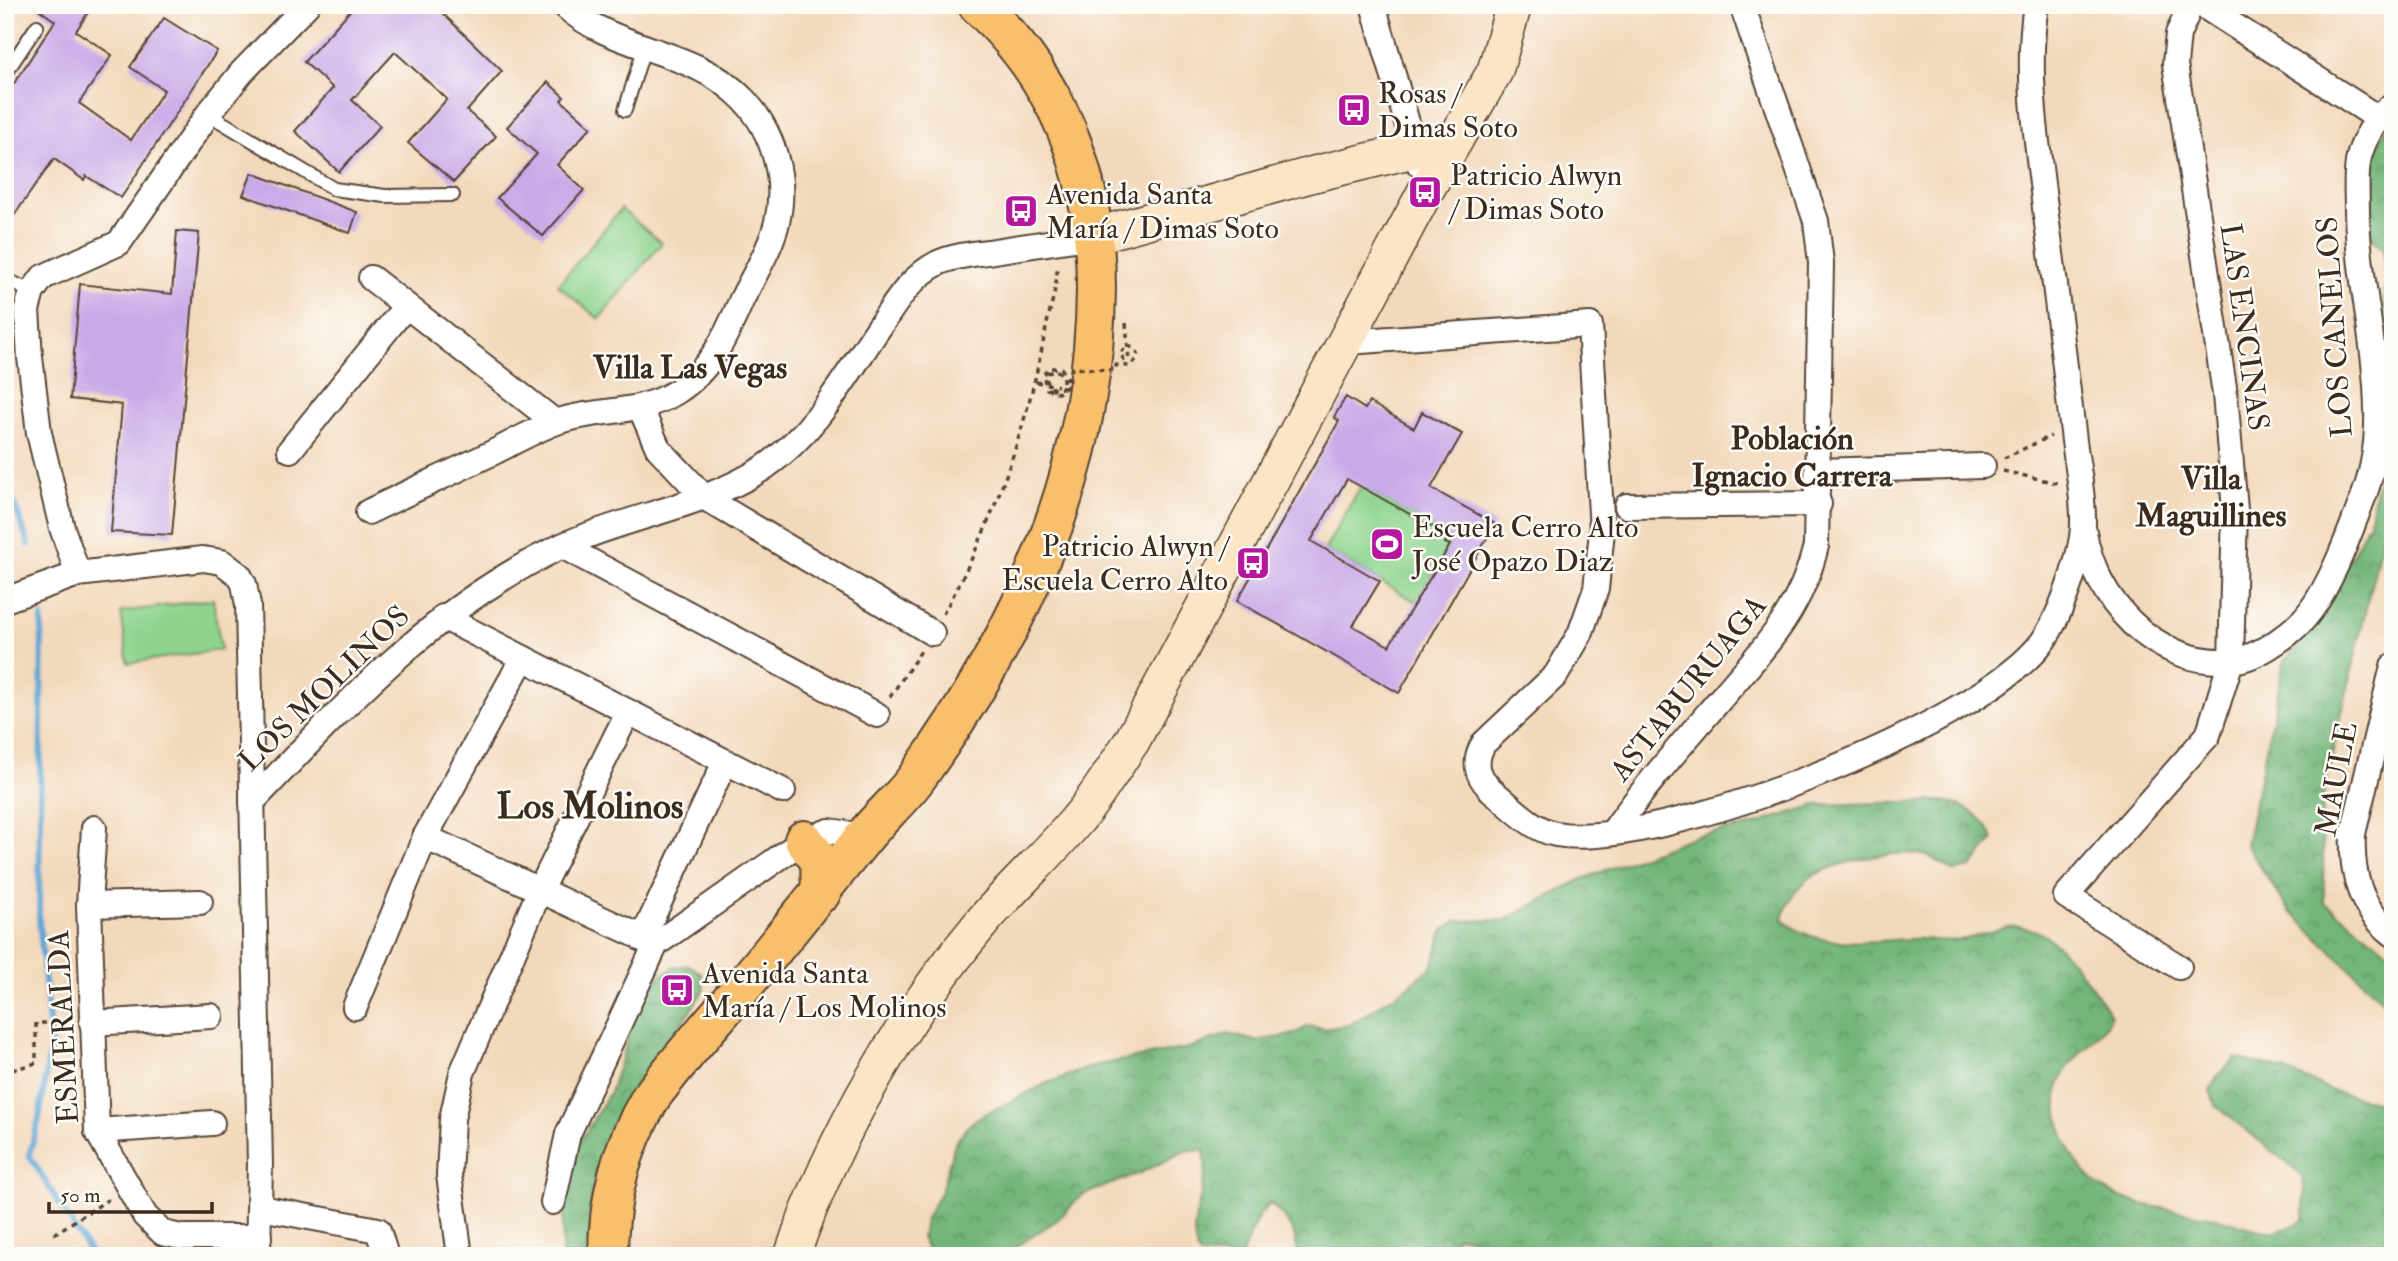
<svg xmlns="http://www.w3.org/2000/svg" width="2398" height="1261" viewBox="0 0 2398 1261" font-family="'IM FELL Double Pica',serif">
	<defs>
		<pattern id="forest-crowns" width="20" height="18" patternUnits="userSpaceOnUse" patternTransform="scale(1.75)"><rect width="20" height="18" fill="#72b679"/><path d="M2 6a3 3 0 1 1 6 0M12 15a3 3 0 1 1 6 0" fill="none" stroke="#5f9463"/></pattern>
	</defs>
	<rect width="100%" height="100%" fill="#fdfcf7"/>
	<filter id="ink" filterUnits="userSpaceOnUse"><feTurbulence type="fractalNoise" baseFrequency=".0143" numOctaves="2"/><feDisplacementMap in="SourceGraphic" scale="14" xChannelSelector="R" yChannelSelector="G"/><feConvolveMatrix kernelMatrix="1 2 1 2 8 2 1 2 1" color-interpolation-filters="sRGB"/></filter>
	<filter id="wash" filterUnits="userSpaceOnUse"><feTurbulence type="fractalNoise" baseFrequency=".00686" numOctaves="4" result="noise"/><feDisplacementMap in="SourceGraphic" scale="28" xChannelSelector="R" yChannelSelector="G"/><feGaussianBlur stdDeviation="1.57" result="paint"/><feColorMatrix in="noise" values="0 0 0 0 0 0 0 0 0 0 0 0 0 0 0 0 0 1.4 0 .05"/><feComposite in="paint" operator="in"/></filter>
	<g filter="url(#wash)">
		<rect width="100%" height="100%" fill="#f3d9bb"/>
		<g fill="url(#forest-crowns)" stroke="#56704c" stroke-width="2">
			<polygon points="2393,126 2393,490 2322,801 2324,902 2393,955 2393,993 2386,1004 2289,910 2246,845 2284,663 2331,597 2369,522 2391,413 2383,306 2386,284 2383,248 2369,235 2369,166 2387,127"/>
			<path d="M1942 801C1965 804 1987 818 1993 840L1971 867 1955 872C1947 867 1937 860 1927 856 1903 847 1827 863 1807 880 1794 891 1786 904 1783 920 1815 949 1866 942 1906 939 1924 937 1942 943 1960 940 1991 936 2007 916 2042 934 2064 945 2097 994 2111 1015 2098 1049 2055 1059 2057 1103 2058 1136 2079 1176 2109 1192 2140 1208 2179 1210 2213 1217 2249 1224 2269 1244 2304 1219L2305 1189 2301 1174 2216 1106 2210 1091 2217 1076 2236 1058 2284 1070 2333 1091 2393 1107V1256H1494C1486 1241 1473 1239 1457 1236L1435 1256H1298C1297 1234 1287 1217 1270 1204L1259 1215 1241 1256H1200C1182 1227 1212 1186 1204 1151L1187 1150 1140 1173 1082 1195 1057 1220 1002 1256 929 1254 922 1237 925 1220 941 1191 955 1143 966 1128 979 1117 1047 1083 1098 1065 1193 1047 1228 1034 1256 1041 1292 1035 1309 1026 1325 1029 1349 1025 1406 988 1432 967 1443 931 1456 921 1505 920 1580 880 1695 836 1746 827 1816 805Z"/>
			<path d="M689 965 701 973 704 989C691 1014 671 1035 654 1058 609 1122 583 1175 591 1256H562L563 1218 578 1145 610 1092 646 985 673 968Z"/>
		</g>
		<g fill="#8ed48e" stroke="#647f56" stroke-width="2">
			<polygon points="621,209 662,243 599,319 558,285"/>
			<polygon points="1361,486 1449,536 1445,542 1450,545 1416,602 1325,549"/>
			<polygon points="213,599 221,650 128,663 121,612"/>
		</g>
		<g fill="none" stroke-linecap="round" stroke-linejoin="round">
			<g stroke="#5ea6d5" stroke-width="6">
				<polyline points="5,478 29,545"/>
				<polyline points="42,617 39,920 51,1043 39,1119 29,1155 92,1256"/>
			</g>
		</g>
		<g id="blocks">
			<g fill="#c9aae8" fill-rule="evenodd">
				<polygon points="33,5 93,5 76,31 112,55 79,103 131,140 164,90 130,67 164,18 217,51 121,198 86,176 84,180 54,159 5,228 5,97 55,21"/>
				<polygon points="355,5 434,5 502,71 467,111 496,136 454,182 408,143 447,99 395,52 352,100 380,126 339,172 295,131 333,88 304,62"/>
				<polygon points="548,82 564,97 561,100 591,127 557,165 584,190 543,236 497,198 537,154 507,127"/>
				<polygon points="252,173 357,212 350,233 243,195"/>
				<polygon points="177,231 199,233 172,535 111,532 122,405 70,399 80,284 172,294"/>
				<path d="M1346 397 1365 409 1369 402 1414 428 1422 412 1462 434 1431 488 1495 524 1399 693 1237 601 1339 421 1334 417ZM1347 479 1449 536 1445 543 1450 545 1389 646 1353 626 1380 581 1311 541Z"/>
			</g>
		</g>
	</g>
	<g filter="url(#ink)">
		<use href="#blocks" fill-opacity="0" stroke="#574436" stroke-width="2"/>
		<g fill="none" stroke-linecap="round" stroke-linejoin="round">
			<g stroke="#574436" stroke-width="16">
				<g id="lane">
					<polyline points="5,74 37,26"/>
					<polyline points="625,110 645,45"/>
					<polyline points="208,114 334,189 385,196 453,195"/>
					<polyline points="5,279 32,292"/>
				</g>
			</g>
			<g stroke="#574436" stroke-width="28">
				<g id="street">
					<polyline points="1373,5 1419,164"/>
					<polyline points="2202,5 2378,118"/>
					<polyline points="371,278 555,422"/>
					<path d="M1347 342 1590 325 1602 531 1596 589 1580 634 1556 675 1484 743C1471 764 1479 780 1496 794 1513 808 1533 830 1556 834 1657 852 1982 725 2043 641 2060 617 2083 553 2083 524 2084 494 2076 462 2073 432 2064 360 2056 288 2046 216 2038 148 2025 73 2036 5"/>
					<polyline points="640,407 658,448 705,498 932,633"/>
					<polyline points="290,450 406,306"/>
					<polyline points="1818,471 1983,466"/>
					<polyline points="1627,506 1819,504"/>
					<path d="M368 512C409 492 451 473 492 453 512 443 533 431 554 423 593 408 638 416 676 392 711 370 726 336 742 299 754 275 771 248 777 222 787 180 774 132 744 100 695 48 612 51 564 5"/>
					<path d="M2084 532C2095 600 2154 665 2229 661 2254 660 2284 639 2302 621 2327 595 2348 538 2361 503 2373 474 2378 441 2377 410 2376 342 2358 277 2357 210 2357 192 2355 174 2359 157 2364 137 2377 117 2393 104"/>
					<polyline points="562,546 877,715"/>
					<polyline points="78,574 62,528 39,433 30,357 27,310 32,292 43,277 119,243 208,114 242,72 307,5"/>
					<polyline points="5,600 78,574 203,559 222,562 239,575 244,584 248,605 260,1164 258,1256"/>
					<polyline points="443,617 783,791"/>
					<path d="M2393 666 2353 834C2351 875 2360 909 2393 934"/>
					<path d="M252 802C348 702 435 605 564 545 630 515 704 507 765 467 815 433 845 377 878 329 895 304 910 277 938 263 955 255 976 254 994 251 1028 246 1061 241 1094 236"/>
					<polyline points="94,828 89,905 97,1131 145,1216 163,1233 181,1237 259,1237"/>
					<path d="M1612 833C1644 787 1680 746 1717 703 1761 651 1800 614 1816 546L1821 263 1816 221 1742 5"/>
					<polyline points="425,837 656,944"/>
					<polyline points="89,905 200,902"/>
					<polyline points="642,939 725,762"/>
					<polyline points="2179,967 2066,896 2208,735 2231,661 2235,510 2225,394 2175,64 2178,34 2191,5"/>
					<polyline points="355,1007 425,837 523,658"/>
					<polyline points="92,1023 211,1016"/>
					<polyline points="97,1131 212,1123"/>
					<polyline points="553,1202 568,1134 656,944 804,840 829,831 865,836"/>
					<polyline points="261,1208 378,1230 386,1256"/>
					<polyline points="460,1256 449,1175 452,1119 462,1073 539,892 628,712"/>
				</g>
			</g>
			<g stroke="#574436" stroke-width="38">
				<g id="secondary">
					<polyline points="1094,236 1314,174 1455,140"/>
					<path d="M792 1256C833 1135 902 1018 983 921 1013 886 1048 855 1077 820 1098 796 1114 767 1132 741L1425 192 1495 71 1514 5"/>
				</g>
			</g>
			<g stroke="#574436" stroke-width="42">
				<g id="primary">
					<polyline points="804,840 820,861 821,893"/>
					<path d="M608 1256C608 1197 621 1148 651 1097 680 1058 713 1022 744 985 785 936 824 886 864 837 880 817 900 800 915 780 1021 634 1095 472 1096 288 1096 177 1061 81 978 5"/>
				</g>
			</g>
			<g stroke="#574436" stroke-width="3.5" stroke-dasharray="5 5" stroke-linecap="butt">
				<polyline points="1126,323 1129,362"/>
				<polyline points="1036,382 1058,386"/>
				<polyline points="2004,458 2051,436"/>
				<polyline points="2003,471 2057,483"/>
				<path d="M943 614C993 525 1027 428 1046 328 1050 308 1058 285 1057 265"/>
				<polyline points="890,697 921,651"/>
				<polyline points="12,1070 36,1063 36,1023 71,1023"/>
				<polyline points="54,1234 109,1199"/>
			</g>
			<use href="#lane" stroke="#fff" stroke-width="12"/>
			<use href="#street" stroke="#fff" stroke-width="24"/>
			<use href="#secondary" stroke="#fce5c4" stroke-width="35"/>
			<use href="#primary" stroke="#f8bf6c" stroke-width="38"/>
			<polyline stroke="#574436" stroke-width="3.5" stroke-dasharray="5 5" stroke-linecap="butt" points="1063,382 1063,375 1056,370 1048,373 1046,381 1053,389 1062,388 1067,377 1061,368 1048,368 1043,375 1047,389 1058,393 1068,386 1072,368 1116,370 1116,365 1130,366 1136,360 1138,353 1128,345 1120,353 1124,360 1129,362"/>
		</g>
	</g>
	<defs>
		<g id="bus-square" transform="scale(1.75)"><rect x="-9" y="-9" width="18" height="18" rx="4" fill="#b5179e" stroke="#fdfcf7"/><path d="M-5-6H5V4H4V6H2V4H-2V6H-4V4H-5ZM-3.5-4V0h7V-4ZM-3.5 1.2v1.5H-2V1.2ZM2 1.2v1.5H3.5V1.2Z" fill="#fff"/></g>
		<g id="stadium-square" transform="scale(1.75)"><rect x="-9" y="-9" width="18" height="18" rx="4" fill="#b5179e" stroke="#fdfcf7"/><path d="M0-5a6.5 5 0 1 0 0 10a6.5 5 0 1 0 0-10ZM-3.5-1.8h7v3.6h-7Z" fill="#fff"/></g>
	</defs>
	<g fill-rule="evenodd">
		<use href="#bus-square" x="1354" y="110"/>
		<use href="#bus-square" x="1425" y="192"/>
		<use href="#bus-square" x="1021" y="211"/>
		<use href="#stadium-square" x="1387" y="544"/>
		<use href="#bus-square" x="1253" y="563"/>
		<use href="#bus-square" x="677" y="990"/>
	</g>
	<g text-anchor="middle" stroke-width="5" stroke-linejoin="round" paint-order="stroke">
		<g font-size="30" fill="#3b2a1e" stroke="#fdfcf7" text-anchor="start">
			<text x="1378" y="103">Rosas /<tspan x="1378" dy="34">Dimas Soto</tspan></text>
			<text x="1450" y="185">Patricio Alwyn<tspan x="1450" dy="34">/ Dimas Soto</tspan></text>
			<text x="1046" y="204">Avenida Santa<tspan x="1046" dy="34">María / Dimas Soto</tspan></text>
			<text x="1412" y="537">Escuela Cerro Alto<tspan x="1412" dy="34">José Opazo Diaz</tspan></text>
			<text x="1228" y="556" text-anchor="end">Patricio Alwyn /<tspan x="1228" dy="34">Escuela Cerro Alto</tspan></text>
			<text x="702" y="983">Avenida Santa<tspan x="702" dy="34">María / Los Molinos</tspan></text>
		</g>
		<g font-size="30" fill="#3b2a1e" stroke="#fdfcf7">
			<text transform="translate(2245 327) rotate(82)" y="10">LAS ENCINAS</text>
			<text transform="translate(2334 327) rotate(-94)" y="10">LOS CANELOS</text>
			<text transform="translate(324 688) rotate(-44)" y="10">LOS MOLINOS</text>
			<text transform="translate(1688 688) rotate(-51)" y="10">ASTABURUAGA</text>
			<text transform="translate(2336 779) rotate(-79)" y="10">MAULE</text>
			<text transform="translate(63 1027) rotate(-93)" y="10">ESMERALDA</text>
		</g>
		<g font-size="32" font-weight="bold" fill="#3b2a1e" stroke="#fdfcf7">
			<text x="690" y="378">Villa Las Vegas</text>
			<text x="1792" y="449">Población<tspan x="1792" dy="37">Ignacio Carrera</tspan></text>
			<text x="2211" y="489">Villa<tspan x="2211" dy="37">Maguillines</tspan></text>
		</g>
		<g font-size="37" font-weight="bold" fill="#3b2a1e" stroke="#fdfcf7">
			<text x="590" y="818">Los Molinos</text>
		</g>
	</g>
	<rect width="2398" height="1261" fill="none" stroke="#fdfcf7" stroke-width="28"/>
	<path d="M49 1202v10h163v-10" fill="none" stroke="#3b2a1e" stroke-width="3.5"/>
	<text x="60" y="1202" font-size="21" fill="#3b2a1e" stroke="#fdfcf7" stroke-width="5" paint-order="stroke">50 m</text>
</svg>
